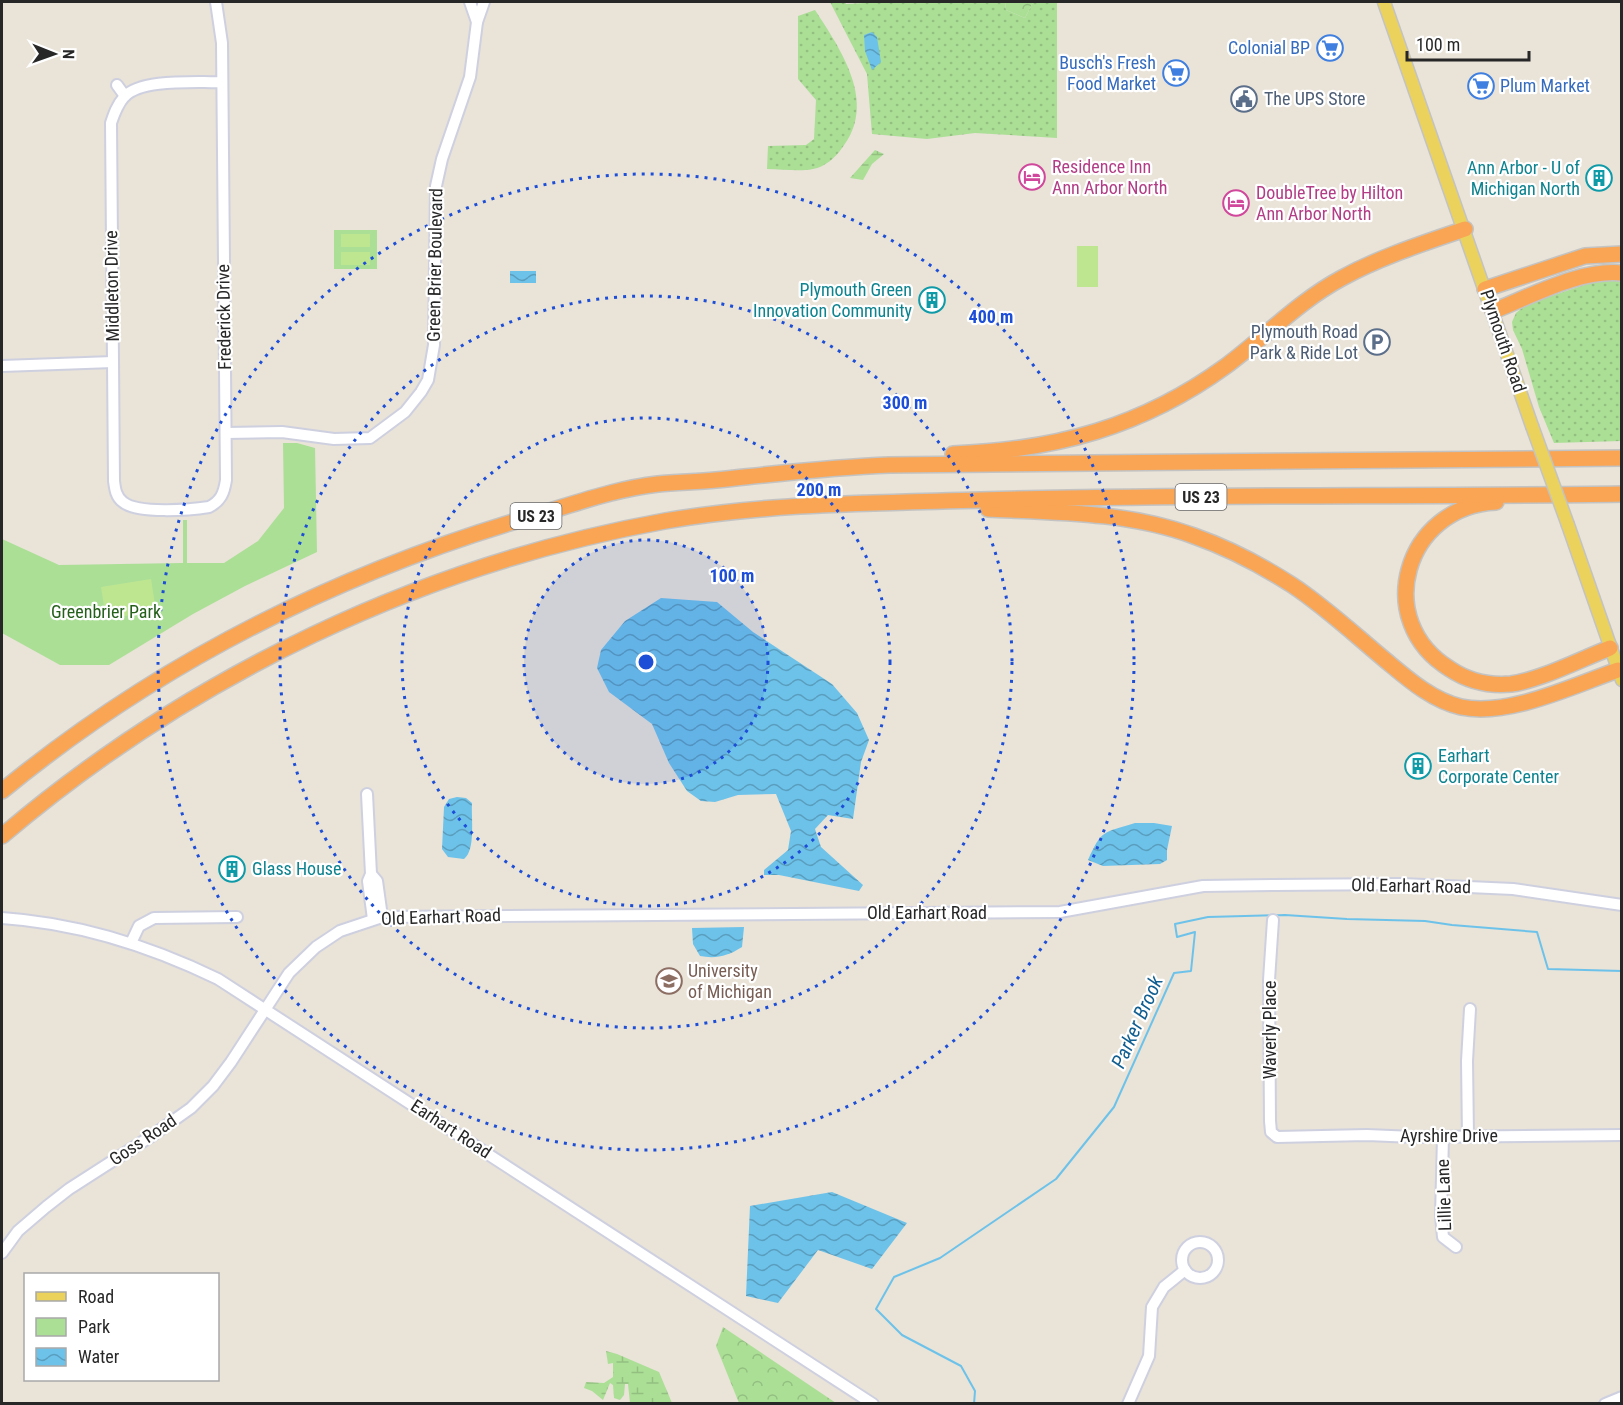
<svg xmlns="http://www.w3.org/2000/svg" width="1623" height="1405" viewBox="0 0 1623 1405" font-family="'Roboto Condensed',sans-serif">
	<defs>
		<pattern id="grass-dots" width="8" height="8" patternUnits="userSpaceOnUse" patternTransform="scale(1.5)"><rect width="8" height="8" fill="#abdf96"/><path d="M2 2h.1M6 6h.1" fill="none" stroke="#93bf81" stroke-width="1.8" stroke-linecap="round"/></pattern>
		<pattern id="forest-crowns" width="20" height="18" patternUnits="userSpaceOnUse" patternTransform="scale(1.5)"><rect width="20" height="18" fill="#abdf96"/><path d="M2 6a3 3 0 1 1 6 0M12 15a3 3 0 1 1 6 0" fill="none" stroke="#93bf81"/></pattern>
		<pattern id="wetland-marsh" width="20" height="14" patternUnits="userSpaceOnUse" patternTransform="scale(1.5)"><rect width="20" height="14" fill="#abdf96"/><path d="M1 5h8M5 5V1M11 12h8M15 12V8" fill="none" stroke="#93bf81"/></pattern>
		<pattern id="water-waves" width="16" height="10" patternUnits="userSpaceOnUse" patternTransform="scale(1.5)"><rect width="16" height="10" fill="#6dc2ea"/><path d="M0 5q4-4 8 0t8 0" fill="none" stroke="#5a9ebe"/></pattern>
	</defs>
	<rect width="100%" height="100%" fill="#e9e3d8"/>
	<g fill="url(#grass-dots)">
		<polygon points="830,2 845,2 846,4 864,3 865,2 1005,2 1006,10 1025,18 1033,2 1057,2 1057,138 975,133 927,139 872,134 867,74"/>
		<path d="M815 10C841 50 878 103 842 148 836 157 825 167 813 169 799 172 782 169 767 169L768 146 806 145 814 139 816 100 798 79V16Z"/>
		<polygon points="1607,280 1621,281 1621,441 1554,443 1539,407 1522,349 1513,330 1512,322 1516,313 1527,304 1590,283"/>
	</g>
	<g fill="url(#forest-crowns)">
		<polygon points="1005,2 1033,2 1025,18 1006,10"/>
		<polygon points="723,1327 836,1403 739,1403 716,1346"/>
	</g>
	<g fill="url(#wetland-marsh)">
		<polygon points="875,150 884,154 872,164 863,180 850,178"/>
		<polygon points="606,1351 617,1354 659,1372 672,1403 630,1403 628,1384 625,1384 624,1395 620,1400 614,1398 613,1385 610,1383 603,1400 592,1391 584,1388 586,1382 604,1383 613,1377 613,1363 608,1364"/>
	</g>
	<g fill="#abdf96">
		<rect x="334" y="230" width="43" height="39"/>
		<polygon points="283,443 297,443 315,448 317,552 245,586 193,614 109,665 60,665 2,633 2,539 59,565 183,563 183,520 187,520 187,563 224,563 258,541 284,508"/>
	</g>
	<g fill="#bee691">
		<rect x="341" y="234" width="29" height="13"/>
		<rect x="1077" y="246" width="21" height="41"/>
		<rect x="341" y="252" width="29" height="13"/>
		<polygon points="151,579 156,611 106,619 101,587"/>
	</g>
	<g fill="url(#water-waves)">
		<polygon points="872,32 877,37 881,62 872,70 865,51 864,35"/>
		<rect x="510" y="271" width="26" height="12"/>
		<polygon points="661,598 717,602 753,632 832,684 857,713 869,740 861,762 853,819 828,815 815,829 821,847 863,885 859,891 779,875 764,875 764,870 788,850 791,831 776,794 738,795 715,802 701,801 687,791 669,763 652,724 609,692 597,668 601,650 625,621"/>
		<path d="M457 797 466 798 472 803C471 818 476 850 464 859L448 857 442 849 444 807 449 799Z"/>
		<path d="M1135 823H1154L1172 826 1167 850V860L1160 864 1103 866 1088 860C1102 829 1103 833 1135 823Z"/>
		<path d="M744 927 742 947C728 956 716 959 700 956L693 944 692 928Z"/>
		<polygon points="832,1192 907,1223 872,1269 818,1250 778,1303 746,1296 750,1206"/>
	</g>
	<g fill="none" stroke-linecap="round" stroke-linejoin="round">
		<polyline stroke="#6dc2ea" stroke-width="2" points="974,1404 975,1391 961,1366 902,1335 876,1309 894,1277 940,1258 1056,1179 1114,1107 1174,973 1191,971 1195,932 1177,937 1175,924 1208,917 1285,915 1347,919 1425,921 1452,925 1537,932 1548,969 1622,971"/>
		<g stroke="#ced0e0" stroke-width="14">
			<g id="minor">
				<path d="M216 2 222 43 226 480C224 493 221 501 209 507 190 510 137 514 123 502 116 497 115 489 114 481L111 123C114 114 117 105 124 97 141 78 197 83 222 82"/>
				<polyline points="470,2 477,22"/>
				<polyline points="117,85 125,96"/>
				<polyline points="2,366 113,362"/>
				<polyline points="226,433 282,432 334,439 370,438 405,412 421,392 428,380 434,345 436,186 442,159 470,77 477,22 484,2"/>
				<polyline points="367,794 371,874 368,881 373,919"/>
				<polyline points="371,874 377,881 382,917"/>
				<path d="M2 918C78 923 150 946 218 979L873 1404"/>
				<polyline points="1273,920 1269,980 1270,1121 1271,1132 1277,1137 1367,1135 1414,1137 1622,1135"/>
				<polyline points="131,943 139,926 154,918 237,917"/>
				<polyline points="1468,1136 1467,1061 1470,1009"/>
				<polyline points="1443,1137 1441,1216 1443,1237 1456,1247"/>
				<circle cx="1200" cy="1260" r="18"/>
				<polyline points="2,1253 18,1231 46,1207 69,1189 153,1135 191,1108 213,1086 231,1062 289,973 316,947 340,931 382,917 1060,912 1203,886 1274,885 1402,884 1513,889 1622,905"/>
				<polyline points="1128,1404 1149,1356 1152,1307 1164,1287 1185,1270"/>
				<polyline points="1605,1404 1622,1397"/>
			</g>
		</g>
		<g stroke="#c3c3c3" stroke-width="15">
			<g id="major">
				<polyline points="1384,2 1532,426"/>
				<polyline points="1568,525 1622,680"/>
			</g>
		</g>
		<g stroke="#c3c3c3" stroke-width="18">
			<g id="highway">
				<polyline points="1485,289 1585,256 1622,254"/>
				<path d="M1493 311C1532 296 1579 269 1622 273"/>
				<path d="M953 454C1056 450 1142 427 1226 366 1265 337 1299 301 1342 278 1380 257 1424 243 1465 229"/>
				<path d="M1496 502C1405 506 1371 621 1450 669 1468 681 1489 686 1511 684 1541 680 1581 659 1610 648"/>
				<path d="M988 509C1056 512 1129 512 1194 536 1228 548 1261 565 1292 585 1324 606 1354 634 1384 659 1407 678 1431 700 1461 707 1508 717 1572 686 1618 670"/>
				<path d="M2 791C158 663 333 575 526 518 569 506 613 489 658 484 677 482 696 482 716 480 774 474 831 467 889 465L1622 458"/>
				<path d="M2 836C190 676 421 565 665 521 769 503 876 503 981 500 1194 494 1408 497 1622 494"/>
			</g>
		</g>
		<use href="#minor" stroke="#fff" stroke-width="10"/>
		<use href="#major" stroke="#ebd25c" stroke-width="12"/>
		<use href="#highway" stroke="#f9a554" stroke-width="15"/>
		<g stroke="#c3c3c3" stroke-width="15" stroke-linecap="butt">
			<polyline id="major-bridge" points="1532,426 1568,525"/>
		</g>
		<use href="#major-bridge" stroke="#ebd25c" stroke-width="12"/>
	</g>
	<circle cx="646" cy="662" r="122" fill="#1d4ed8" fill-opacity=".12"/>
	<g fill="none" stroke="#1d4ed8" stroke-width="3" stroke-dasharray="3 6">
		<circle cx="646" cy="662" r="122"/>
		<circle cx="646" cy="662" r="244"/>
		<circle cx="646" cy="662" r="366"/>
		<circle cx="646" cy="662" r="488"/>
	</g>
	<defs>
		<g id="supermarket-ring" transform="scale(1.35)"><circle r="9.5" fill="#fff" stroke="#3f7fe0" stroke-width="1.5"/><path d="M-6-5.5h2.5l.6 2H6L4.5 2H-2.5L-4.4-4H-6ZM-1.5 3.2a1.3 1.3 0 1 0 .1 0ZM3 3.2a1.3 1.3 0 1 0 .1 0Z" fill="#3f7fe0"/></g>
		<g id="civic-ring" transform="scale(1.35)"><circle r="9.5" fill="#fff" stroke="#5c6f8a" stroke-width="1.5"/><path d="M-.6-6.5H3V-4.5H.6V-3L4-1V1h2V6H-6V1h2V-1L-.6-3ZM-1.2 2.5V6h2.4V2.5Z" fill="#5c6f8a"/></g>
		<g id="hotel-ring" transform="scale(1.35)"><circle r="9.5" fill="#fff" stroke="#d1479c" stroke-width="1.5"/><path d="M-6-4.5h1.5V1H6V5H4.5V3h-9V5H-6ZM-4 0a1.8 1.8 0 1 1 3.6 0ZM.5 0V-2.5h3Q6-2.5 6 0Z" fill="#d1479c"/></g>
		<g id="building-ring" transform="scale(1.35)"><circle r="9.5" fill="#fff" stroke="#0f9aa8" stroke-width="1.5"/><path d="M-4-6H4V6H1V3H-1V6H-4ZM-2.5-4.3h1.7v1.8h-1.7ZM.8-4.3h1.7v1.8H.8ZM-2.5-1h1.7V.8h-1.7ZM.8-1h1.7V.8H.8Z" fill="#0f9aa8"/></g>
		<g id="parking-ring" transform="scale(1.35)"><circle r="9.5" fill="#fff" stroke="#5c6f8a" stroke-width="1.5"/><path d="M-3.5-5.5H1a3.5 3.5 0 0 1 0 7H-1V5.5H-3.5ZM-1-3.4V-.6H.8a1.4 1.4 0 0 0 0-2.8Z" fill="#5c6f8a"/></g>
		<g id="university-ring" transform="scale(1.35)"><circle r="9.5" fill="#fff" stroke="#8d6e63" stroke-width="1.5"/><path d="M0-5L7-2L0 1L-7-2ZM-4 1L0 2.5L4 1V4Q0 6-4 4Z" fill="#8d6e63"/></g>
	</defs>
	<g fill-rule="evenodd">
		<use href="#supermarket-ring" x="1330" y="48"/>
		<use href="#supermarket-ring" x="1176" y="73"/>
		<use href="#supermarket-ring" x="1481" y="86"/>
		<use href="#civic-ring" x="1244" y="99"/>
		<use href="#hotel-ring" x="1032" y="177"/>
		<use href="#building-ring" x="1599" y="178"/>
		<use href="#hotel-ring" x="1236" y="203"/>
		<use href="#building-ring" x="932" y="300"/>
		<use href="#parking-ring" x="1377" y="342"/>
		<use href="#building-ring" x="1418" y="766"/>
		<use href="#building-ring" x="232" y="869"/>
		<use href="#university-ring" x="669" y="981"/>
	</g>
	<g text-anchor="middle" stroke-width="4.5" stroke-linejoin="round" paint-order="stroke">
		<g fill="#fff" stroke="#686868" stroke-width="1.5">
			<rect x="1175.5" y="484" width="51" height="26" rx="4.5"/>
			<rect x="510.5" y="503" width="51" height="26" rx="4.5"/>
		</g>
		<g font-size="16" font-weight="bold" fill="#272727">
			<text x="1201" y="503">US 23</text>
			<text x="536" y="522">US 23</text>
		</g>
		<g font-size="18" fill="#366cbe" stroke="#fff" text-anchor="end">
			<text x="1310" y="54">Colonial BP</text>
			<text x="1156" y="69">Busch's Fresh<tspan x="1156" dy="21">Food Market</tspan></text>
			<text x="1500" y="92" text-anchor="start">Plum Market</text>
		</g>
		<g font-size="18" fill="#4e5e75" stroke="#fff" text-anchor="start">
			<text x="1264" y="105">The UPS Store</text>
			<text x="1358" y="338" text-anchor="end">Plymouth Road<tspan x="1358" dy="21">Park &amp; Ride Lot</tspan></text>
		</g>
		<g font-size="18" fill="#b23c85" stroke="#fff" text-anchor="start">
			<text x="1052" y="173">Residence Inn<tspan x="1052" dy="21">Ann Arbor North</tspan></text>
			<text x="1256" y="199">DoubleTree by Hilton<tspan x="1256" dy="21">Ann Arbor North</tspan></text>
		</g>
		<g font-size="18" fill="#0d838f" stroke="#fff" text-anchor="end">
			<text x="1580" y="174">Ann Arbor - U of<tspan x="1580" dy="21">Michigan North</tspan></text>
			<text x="912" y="296">Plymouth Green<tspan x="912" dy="21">Innovation Community</tspan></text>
			<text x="1438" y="762" text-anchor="start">Earhart<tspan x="1438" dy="21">Corporate Center</tspan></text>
			<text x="252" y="875" text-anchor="start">Glass House</text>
		</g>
		<g font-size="18" fill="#272727" stroke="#fff">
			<text transform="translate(435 265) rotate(-89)" y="6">Green Brier Boulevard</text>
			<text transform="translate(112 286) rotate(-91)" y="6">Middleton Drive</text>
			<text transform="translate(224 317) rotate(-91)" y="6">Frederick Drive</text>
			<text transform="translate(1503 341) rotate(71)" y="6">Plymouth Road</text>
			<text transform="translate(1411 886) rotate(1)" y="6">Old Earhart Road</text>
			<text x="927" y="919">Old Earhart Road</text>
			<text transform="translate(441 917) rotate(-2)" y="6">Old Earhart Road</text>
			<text transform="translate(1270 1030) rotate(-90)" y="6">Waverly Place</text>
			<text transform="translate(451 1129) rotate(33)" y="6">Earhart Road</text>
			<text x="1449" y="1142">Ayrshire Drive</text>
			<text transform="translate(143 1140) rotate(-34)" y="6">Goss Road</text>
			<text transform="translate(1444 1195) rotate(-92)" y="6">Lillie Lane</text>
		</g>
		<g font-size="18" fill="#25601b" stroke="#fff">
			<text x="106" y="618">Greenbrier Park</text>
		</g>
		<g font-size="18" fill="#785e54" stroke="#fff" text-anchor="start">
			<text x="688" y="977">University<tspan x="688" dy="21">of Michigan</tspan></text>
		</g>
		<g font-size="20" font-style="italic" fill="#115e91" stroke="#fff">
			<text transform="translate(1137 1022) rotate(-66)" y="7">Parker Brook</text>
		</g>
	</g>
	<circle cx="646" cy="662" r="9" fill="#1d4ed8" stroke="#fff" stroke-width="3"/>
	<g font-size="18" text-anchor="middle" font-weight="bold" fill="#1d4ed8" stroke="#fff" stroke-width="4.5" stroke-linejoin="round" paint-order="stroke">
		<text x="991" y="323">400 m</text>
		<text x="905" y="409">300 m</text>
		<text x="819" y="496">200 m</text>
		<text x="732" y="582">100 m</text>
	</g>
	<rect width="1623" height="1405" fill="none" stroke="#272727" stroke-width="6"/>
	<rect x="24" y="1273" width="195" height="108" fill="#ffffff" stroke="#a9a9a9" stroke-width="1.5"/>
	<rect x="36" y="1292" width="30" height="9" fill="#ebd25c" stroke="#a9a9a9" stroke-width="1.5"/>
	<text x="78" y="1303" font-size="18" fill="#272727">Road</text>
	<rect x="36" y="1318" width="30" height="18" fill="#abdf96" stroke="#a9a9a9" stroke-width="1.5"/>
	<text x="78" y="1333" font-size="18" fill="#272727">Park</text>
	<rect x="36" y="1348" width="30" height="18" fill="url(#water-waves)" stroke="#a9a9a9" stroke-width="1.5"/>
	<text x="78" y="1363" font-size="18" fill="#272727">Water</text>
	<g transform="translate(54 54) rotate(91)" stroke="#ffffff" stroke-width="4.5" paint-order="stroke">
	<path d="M0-4.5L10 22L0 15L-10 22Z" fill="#272727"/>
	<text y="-9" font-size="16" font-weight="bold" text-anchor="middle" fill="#272727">N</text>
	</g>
	<path d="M1407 51v9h122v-9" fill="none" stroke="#272727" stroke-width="3"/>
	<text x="1416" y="51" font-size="18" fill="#272727" stroke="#ffffff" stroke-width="4.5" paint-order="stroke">100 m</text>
</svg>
